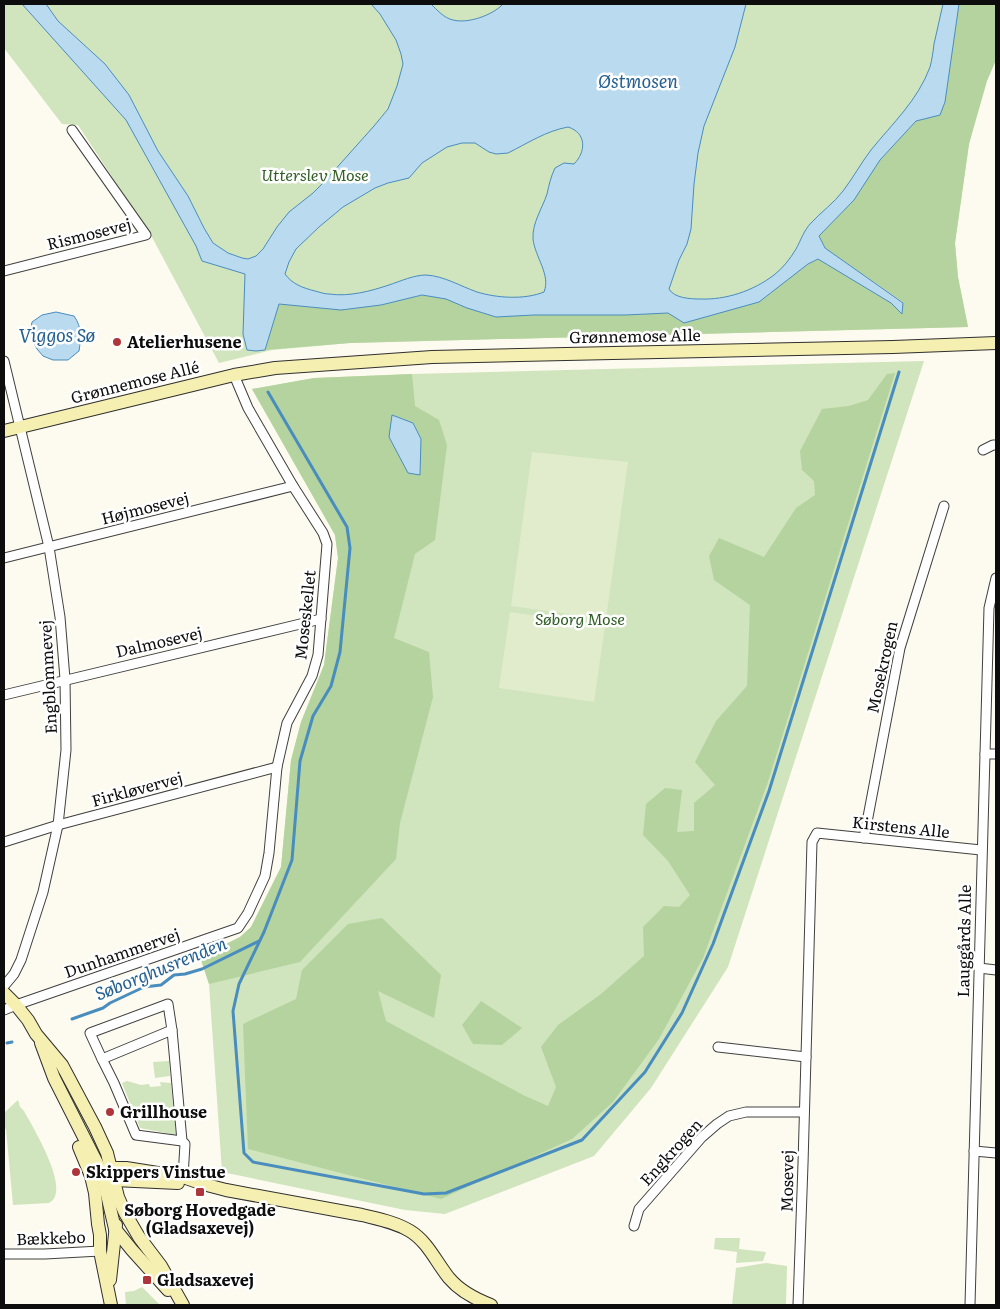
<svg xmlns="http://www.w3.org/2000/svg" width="1000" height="1309" viewBox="0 0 1000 1309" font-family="Literata,serif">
	<rect width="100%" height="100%" fill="#fdfbef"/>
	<g fill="#d0e4bd">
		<polygon points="4,4 996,4 985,80 969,144 955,243 958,277 968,327 350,343 272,350 219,363 153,239 78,125 62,124 4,48"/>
		<polygon points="924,361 728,967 651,1088 594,1156 445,1214 405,1210 222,1172 209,984 200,957 240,937 251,927 281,867 291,760 301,722 324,665 338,558 335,535 252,389 314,378 412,374"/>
		<polygon points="169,1061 170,1076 155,1078 153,1062"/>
		<polygon points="127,1081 141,1085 149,1084 150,1087 161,1086 160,1082 171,1083 176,1135 140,1128 122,1083"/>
		<path d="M18 1100 20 1107 24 1111C32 1126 73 1192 49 1203L13 1205 6 1129 4 1128V1113Z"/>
		<polygon points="715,1238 740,1238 739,1249 766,1252 763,1261 736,1263 737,1252 714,1249"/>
		<polygon points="766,1263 787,1266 786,1305 732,1305 736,1268"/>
		<polygon points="142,1287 160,1305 126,1305 125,1292 134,1291"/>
	</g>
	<g fill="#b5d39e">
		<polygon points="959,4 996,4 996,60 987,81 969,144 955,243 958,277 968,327 350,343 265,350 279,304 341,310 381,305 422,295 446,299 467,308 496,317 534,315 625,315 668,313 684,323 818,259 891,303 901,313 903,302 825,248 819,236 854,200 880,160 916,121 940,115 945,102"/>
		<polygon points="895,373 768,782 703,958 659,1039 613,1102 572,1139 441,1199 248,1149 243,1024 296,999 302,970 348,924 382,918 441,975 434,1018 378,991 386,1021 525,1096 548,1106 556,1087 541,1047 558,1025 601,994 644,956 643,927 664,906 679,907 690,895 668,861 643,835 646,804 665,788 682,790 677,832 694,831 694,803 715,785 695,762 716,721 747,686 750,605 714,580 709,556 719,538 764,557 796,508 815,495 814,481 802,470 800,451 822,409 849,406 868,400 887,374"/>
		<polygon points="412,374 415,406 439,420 447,445 435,540 415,554 394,638 429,652 433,697 400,823 396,859 300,962 209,984 200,957 240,937 251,927 281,867 291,760 301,722 324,665 338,558 335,535 252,389 314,378"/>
		<polygon points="481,1001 522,1028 502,1045 473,1044 462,1025"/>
	</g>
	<g fill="#e1eccd">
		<polygon points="532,452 628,462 606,619 511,606"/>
		<polygon points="510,612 605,626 594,702 499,688"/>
	</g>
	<g fill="#badaef" stroke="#498dbe" fill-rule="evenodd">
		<path d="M22 4H46L58 21 105 64 129 95 158 151 188 196 204 228 213 243 228 253 242 258 248 259 256 256 263 249 277 227 289 212 313 193 324 182 374 126 388 109 397 86 403 64 401 54 396 40 380 14 371 4H431C437 10 444 18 453 20 468 24 493 15 503 4H746L735 47 704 126 698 153 694 184 691 229 687 244 679 260 669 289C674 298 690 299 700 299 726 300 753 291 774 275 783 268 790 259 796 249 801 240 804 230 811 223 821 212 834 203 843 191 853 178 861 163 871 150 892 124 918 100 930 67 932 60 933 52 934 44 937 31 940 17 943 4H959L945 102 940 115 916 121 880 160 854 200 819 236 825 248 903 303 902 314 891 303 818 259 808 264 759 302 684 323 668 313 625 315H534L496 317 467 308 446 299 422 295 381 305 341 310 279 304 265 350 256 351 247 350 243 334 245 274 202 261 196 246 126 120ZM568 127C587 133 586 152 574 164L564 163 555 168C551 176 549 185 547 194 542 209 532 223 533 239 535 257 551 275 544 292 524 300 497 298 477 292 460 286 444 276 426 275 414 275 401 281 389 285 371 291 349 297 329 294 324 294 319 292 315 291 303 288 292 284 285 274L289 262 296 249 319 227 343 207 375 188 388 183 409 178 422 163 447 147 462 143H475L489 152 496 154 508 153C528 143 546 131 568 127Z"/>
		<path d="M56 312 74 316C82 327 81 338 79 351L68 360H53L43 356 37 349 30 334 32 322 42 315Z"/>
		<polygon points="392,415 413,423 421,439 420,475 408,473 389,437"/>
	</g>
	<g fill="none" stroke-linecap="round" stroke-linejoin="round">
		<g stroke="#498dbe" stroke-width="3">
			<polyline points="268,392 347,527 350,548 340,652 331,686 313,716 300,761 292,860 264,932 239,984 233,1011 244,1153 253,1162 424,1194 446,1193 582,1140 645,1072 682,1013 713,944 769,791 899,372"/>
			<polyline points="72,1019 103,1008 110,1003 144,987 161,985 174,975 185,974 202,969 259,941"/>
			<polyline points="7,1043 12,1042"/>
		</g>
		<g stroke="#404040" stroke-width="11">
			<g id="street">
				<polyline points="4,271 146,235 72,130"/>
				<polyline points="4,361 49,547 60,617 65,679 66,750 58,825 43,892 21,960 14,974 4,986"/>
				<polyline points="983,450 993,445 996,445"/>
				<polyline points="4,558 293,486"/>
				<polyline points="4,695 321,619"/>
				<polyline points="985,754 996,754"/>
				<polyline points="864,838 900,648 944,506"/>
				<polyline points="4,842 58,825 277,767"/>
				<polyline points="979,968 996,970"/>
				<polyline points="4,1010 16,1005 238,928 248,913 265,876 269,853 277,767 287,723 312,676 318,655 327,544 323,533 293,486 248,408 234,375"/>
				<polyline points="718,1047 806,1057"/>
				<polyline points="102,1059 90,1033 168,1004 172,1030"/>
				<polyline points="182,1141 136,1135 114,1083 102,1059 172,1030 182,1141 185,1144 183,1177"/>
				<polyline points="974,1151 996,1153"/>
				<polyline points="634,1226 639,1209 702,1137 717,1124 729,1116 746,1112 804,1112"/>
				<polyline points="4,1254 45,1254 100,1251"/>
				<polyline points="798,1305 803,1164 812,842 817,833 981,850"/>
				<polyline points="970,1305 989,608 996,578"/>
			</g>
		</g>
		<g stroke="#2f2f2f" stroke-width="14">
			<g id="secondary">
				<polyline points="4,431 234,375 275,368 432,357 893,347 996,343"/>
				<polyline points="4,993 16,1005 28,1020 36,1034 62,1065 95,1127 107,1153 118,1197 125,1213 139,1237 161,1266 183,1305"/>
				<polyline points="41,1043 54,1078 102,1173 115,1229 132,1250 168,1290"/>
				<polyline points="79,1147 91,1176 95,1193 98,1224 100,1235 100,1251 111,1305"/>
				<path d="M102 1173 111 1168H126L183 1177 203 1184 226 1190 362 1215C378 1219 395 1222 410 1231 428 1242 436 1262 449 1278 460 1291 475 1299 491 1305"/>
				<polyline points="108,1181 114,1180 178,1183"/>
				<polyline points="110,1280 116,1225"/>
			</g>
		</g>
		<use href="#street" stroke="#fff" stroke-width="9"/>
		<use href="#secondary" stroke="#f6efb2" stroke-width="12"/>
	</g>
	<g fill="#ae3539" stroke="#fff" stroke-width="2">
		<circle cx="117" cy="342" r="5"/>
		<circle cx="110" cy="1112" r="5"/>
		<circle cx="76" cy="1172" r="5"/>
		<rect x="195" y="1187" width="10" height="10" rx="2.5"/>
		<rect x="142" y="1275" width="10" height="10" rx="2.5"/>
	</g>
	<g text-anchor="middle" stroke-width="5" stroke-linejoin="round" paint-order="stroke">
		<g font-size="16" font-style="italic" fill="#305e25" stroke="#fff">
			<text x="315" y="181">Utterslev Mose</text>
			<text x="580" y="625">Søborg Mose</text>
		</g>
		<g font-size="16" fill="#0d0d0d" stroke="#fff">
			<text transform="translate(89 234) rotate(-14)" y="6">Rismosevej</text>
			<text transform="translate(635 336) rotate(-1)" y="6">Grønnemose Alle</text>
			<text transform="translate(135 382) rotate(-14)" y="6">Grønnemose Allé</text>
			<text transform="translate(145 508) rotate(-14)" y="6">Højmosevej</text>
			<text transform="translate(305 615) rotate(-84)" y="6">Moseskellet</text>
			<text transform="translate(159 642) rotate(-13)" y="6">Dalmosevej</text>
			<text transform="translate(882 667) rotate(-78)" y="6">Mosekrogen</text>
			<text transform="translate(48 677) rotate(-93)" y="6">Engblommevej</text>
			<text transform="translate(137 789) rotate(-15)" y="6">Firkløvervej</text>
			<text transform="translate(901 827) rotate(6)" y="6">Kirstens Alle</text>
			<text transform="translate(964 941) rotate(-89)" y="6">Lauggårds Alle</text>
			<text transform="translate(122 953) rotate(-19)" y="6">Dunhammervej</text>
			<text transform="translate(671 1152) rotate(-48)" y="6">Engkrogen</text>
			<text transform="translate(787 1181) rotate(-89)" y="6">Mosevej</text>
			<text transform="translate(51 1238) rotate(-2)" y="6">Bækkebo</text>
		</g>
		<g font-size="16" font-weight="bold" fill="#0d0d0d" stroke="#fff" text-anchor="start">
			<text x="127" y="348">Atelierhusene</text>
			<text x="120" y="1118">Grillhouse</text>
			<text x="86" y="1178">Skippers Vinstue</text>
			<text x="200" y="1216" text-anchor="middle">Søborg Hovedgade<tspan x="200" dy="18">(Gladsaxevej)</tspan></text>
			<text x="157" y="1286">Gladsaxevej</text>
		</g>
		<g font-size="18" font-style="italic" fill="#256091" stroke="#fff">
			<text x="638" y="88">Østmosen</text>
			<text x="57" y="342">Viggos Sø</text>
			<text transform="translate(161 969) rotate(-22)" y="6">Søborghusrenden</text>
		</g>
	</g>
	<rect width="1000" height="1309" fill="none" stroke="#0d0d0d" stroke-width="10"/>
</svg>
